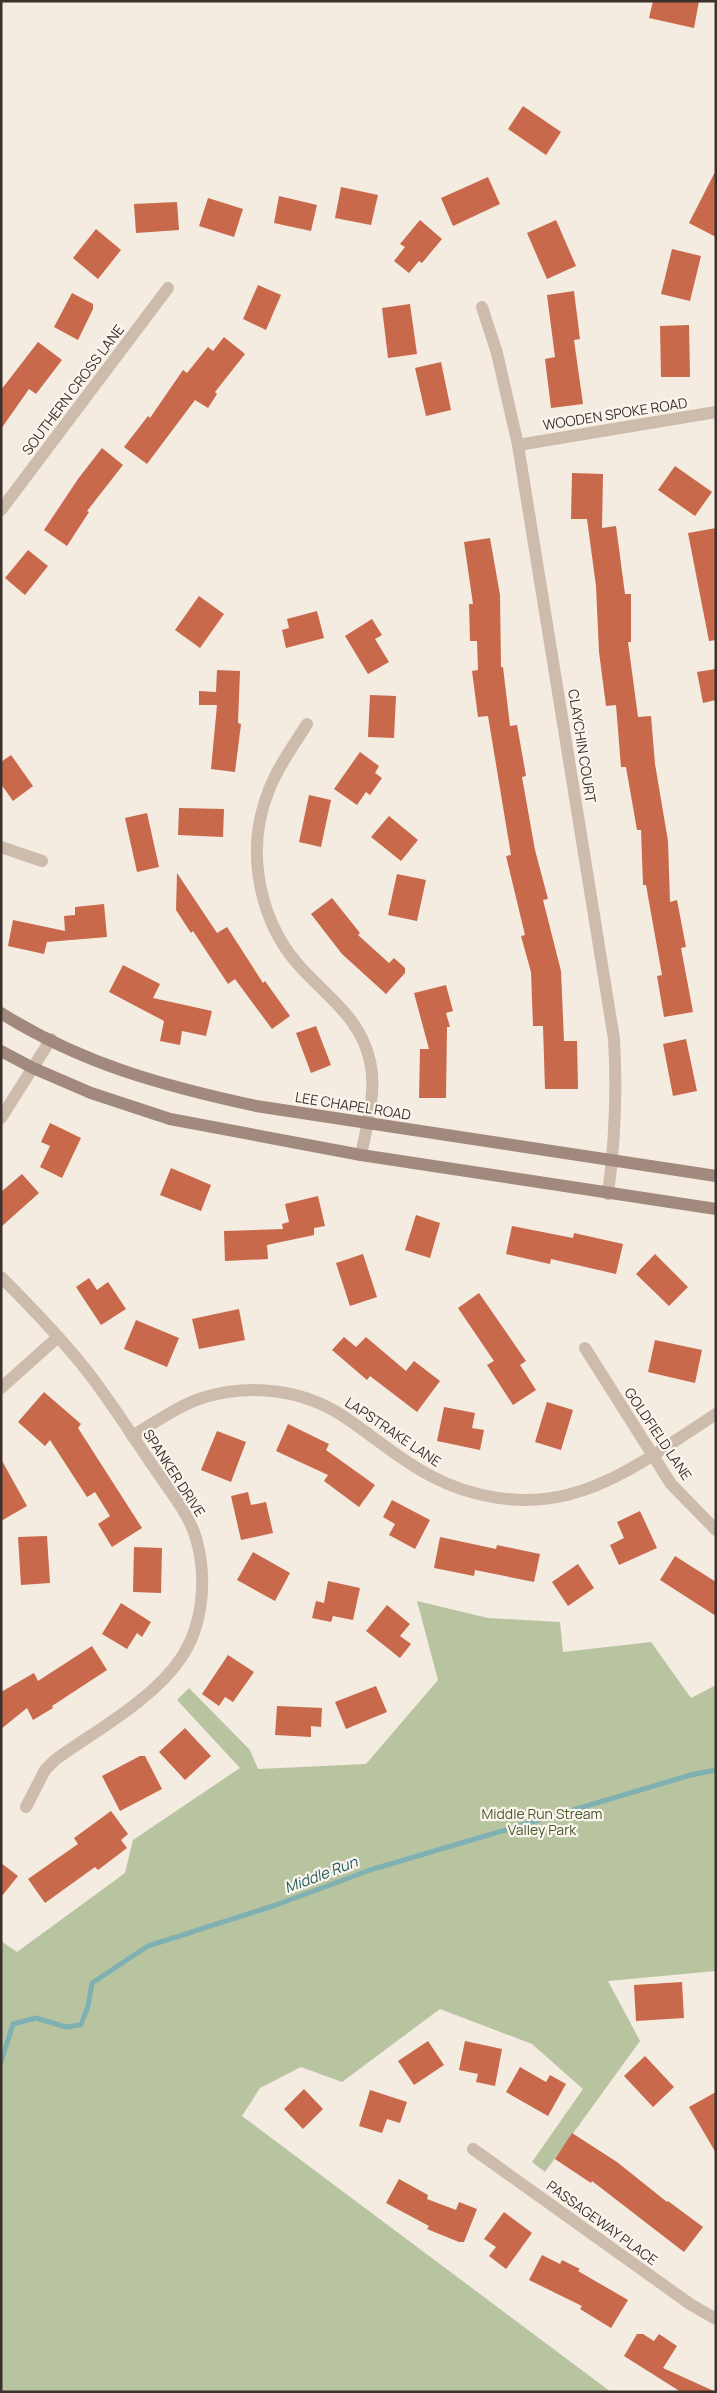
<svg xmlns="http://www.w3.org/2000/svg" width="717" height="2393" viewBox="0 0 717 2393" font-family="Manrope,sans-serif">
	<rect width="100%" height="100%" fill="#f4ebe1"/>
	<polygon fill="#b8c4a0" points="417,1601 488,1618 560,1622 563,1652 651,1642 691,1698 716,1685 716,1971 608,1981 640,2041 545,2172 532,2162 583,2089 532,2044 440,2009 342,2082 301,2067 260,2088 242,2116 611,2392 1,2392 1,1941 17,1952 125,1873 133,1840 240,1768 177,1700 189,1688 250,1750 258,1769 366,1764 438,1680"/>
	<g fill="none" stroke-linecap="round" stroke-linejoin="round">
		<polyline stroke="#7fb0b2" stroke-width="5" points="1,2062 13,2024 36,2018 66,2027 81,2025 88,2006 92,1983 148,1946 276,1905 370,1870 691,1775 716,1770"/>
	</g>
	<g fill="#c8694b">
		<polygon points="653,1 699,1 694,28 649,18"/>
		<polygon points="523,106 561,132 546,155 508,129"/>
		<polygon points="716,170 716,237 689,223"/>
		<polygon points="488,177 500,204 453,226 441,198"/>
		<polygon points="341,187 378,195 371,225 335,218"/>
		<polygon points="279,196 317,205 311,231 274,223"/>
		<polygon points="208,198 243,209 234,237 199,226"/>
		<polygon points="177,202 179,230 136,233 134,204"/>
		<polygon points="420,220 442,239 422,263 419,261 409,273 394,261 405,247 400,244"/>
		<polygon points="556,220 576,266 547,279 527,233"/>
		<polygon points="96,229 121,250 98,279 73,258"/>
		<polygon points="672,249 701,256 690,301 661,294"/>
		<polygon points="258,285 281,295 266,330 243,319"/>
		<polygon points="574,291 580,339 574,340 583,404 551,408 545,359 555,357 547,295"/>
		<polygon points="72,293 93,304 93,309 78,340 54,327"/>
		<polygon points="410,304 417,354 388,358 382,308"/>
		<polygon points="689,325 690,377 661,377 660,326"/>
		<polygon points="224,337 245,354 215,392 217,394 208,408 195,400 147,464 124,447 148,416 150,418 183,370 187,373 208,347 213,351"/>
		<polygon points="38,342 62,360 36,394 29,389 1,429 1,390"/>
		<polygon points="441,362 451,410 426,416 415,368"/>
		<polygon points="102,448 123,465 87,511 89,512 67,546 44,530 78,479"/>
		<polygon points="675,466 712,492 695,516 658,490"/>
		<polygon points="572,473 603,474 602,528 616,526 625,594 631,594 631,642 628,642 638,717 651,716 655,764 668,841 670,902 677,900 686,947 681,948 693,1012 664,1017 657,976 662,975 646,885 643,885 641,830 637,830 626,767 621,767 616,705 606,706 599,652 596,586 587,519 571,519"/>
		<polygon points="716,528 716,640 709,641 688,533"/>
		<polygon points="490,538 500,595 501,667 503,667 510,726 517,725 526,776 522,777 535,850 548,899 543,900 561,971 564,1041 577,1041 578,1089 545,1089 543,1026 533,1026 531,972 521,936 525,935 506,856 511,855 488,716 478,717 472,671 478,670 477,641 470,641 469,604 473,604 464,542"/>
		<polygon points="28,550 48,566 25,595 5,578"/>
		<polygon points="199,596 224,614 200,648 175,630"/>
		<polygon points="317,611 324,638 286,648 282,630 289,628 287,619"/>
		<polygon points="372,619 382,635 375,639 389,662 368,674 345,636"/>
		<polygon points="716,669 716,700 703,703 697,672"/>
		<polygon points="217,670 240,671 238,723 241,724 235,772 211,769 217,705 199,705 199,691 216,692"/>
		<polygon points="370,695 396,696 394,738 368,737"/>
		<polygon points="360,752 379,766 375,773 382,778 370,795 366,792 357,805 334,789"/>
		<polygon points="11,755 33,786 13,801 1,784 1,762"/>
		<polygon points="309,795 331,800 321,847 299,842"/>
		<polygon points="179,808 224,809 223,837 178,835"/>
		<polygon points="147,813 159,867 137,872 125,818"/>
		<polygon points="389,816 418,840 401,861 371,837"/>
		<polygon points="177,873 217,933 227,927 263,983 265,981 290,1016 272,1029 235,979 228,984 193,931 191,933 176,910"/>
		<polygon points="397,874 426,880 417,921 388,915"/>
		<polygon points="332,898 360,933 358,935 389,963 394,958 405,968 405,973 386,994 342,954 311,914"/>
		<polygon points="104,904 107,937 47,942 44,954 8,946 13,920 65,931 64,916 75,915 75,907"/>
		<polygon points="123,965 160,984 153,998 212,1011 206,1036 182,1031 180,1045 160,1041 164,1021 109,992"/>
		<polygon points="446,985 453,1011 446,1013 450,1027 447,1027 446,1098 419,1098 420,1049 429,1049 414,993"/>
		<polygon points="316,1026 331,1065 311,1073 296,1033"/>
		<polygon points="686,1039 697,1091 673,1096 663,1044"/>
		<polygon points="50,1123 81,1138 62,1178 40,1167 50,1146 41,1142"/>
		<polygon points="171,1168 211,1185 201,1211 160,1195"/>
		<polygon points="22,1174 39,1193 1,1227 1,1192"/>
		<polygon points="318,1196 325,1226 314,1228 314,1235 267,1245 268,1259 225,1261 224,1231 283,1229 282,1224 289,1222 285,1204"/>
		<polygon points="416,1215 440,1223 430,1258 405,1250"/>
		<polygon points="512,1226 573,1238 574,1233 623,1244 616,1274 551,1259 550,1264 506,1254"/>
		<polygon points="363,1254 377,1297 350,1306 336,1263"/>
		<polygon points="655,1254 688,1287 669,1306 636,1274"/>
		<polygon points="89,1278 97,1290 108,1282 126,1309 101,1325 76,1287"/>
		<polygon points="479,1293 526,1361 520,1365 536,1390 513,1405 487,1365 494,1361 458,1308"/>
		<polygon points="239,1309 245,1340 199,1349 192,1319"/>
		<polygon points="136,1320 179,1338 167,1367 124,1349"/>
		<polygon points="344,1337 356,1347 366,1337 406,1371 414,1361 440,1381 417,1412 370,1376 367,1380 332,1350"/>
		<polygon points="655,1340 702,1350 695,1383 648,1372"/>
		<polygon points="44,1392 81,1424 78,1428 142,1528 112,1547 98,1524 110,1516 95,1492 87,1497 50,1440 45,1446 18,1422"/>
		<polygon points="547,1402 573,1410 561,1450 535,1442"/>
		<polygon points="444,1407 475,1413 472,1428 484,1430 480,1450 437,1441"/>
		<polygon points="288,1424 329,1444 326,1450 375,1485 359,1507 324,1481 328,1475 276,1451"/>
		<polygon points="217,1431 246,1442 231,1482 201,1470"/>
		<polygon points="1,1459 27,1506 1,1521"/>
		<polygon points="248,1492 251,1505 266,1502 273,1533 241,1540 231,1496"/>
		<polygon points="392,1500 430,1520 415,1549 389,1535 395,1524 383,1517"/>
		<polygon points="640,1511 657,1548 619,1565 610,1545 624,1538 617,1522"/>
		<polygon points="47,1536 50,1583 21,1585 18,1537"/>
		<polygon points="440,1537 496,1549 497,1545 540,1554 534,1582 475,1570 474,1576 434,1568"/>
		<polygon points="134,1547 162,1548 161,1593 133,1592"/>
		<polygon points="253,1552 290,1573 275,1601 237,1580"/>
		<polygon points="675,1556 716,1582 716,1616 660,1580"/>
		<polygon points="578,1564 594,1588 568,1606 552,1582"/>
		<polygon points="328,1581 360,1588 353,1620 333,1616 331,1622 312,1618 316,1601 324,1603"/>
		<polygon points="121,1603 151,1622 142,1637 137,1633 127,1649 102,1634"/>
		<polygon points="387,1605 410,1624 400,1636 411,1644 400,1658 366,1631"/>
		<polygon points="92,1646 107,1670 52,1706 53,1708 33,1720 27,1708 1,1729 1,1692 34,1673 38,1681"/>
		<polygon points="228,1655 254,1672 233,1702 225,1697 219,1706 202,1694"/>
		<polygon points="376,1686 387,1712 346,1729 335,1702"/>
		<polygon points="277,1706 322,1708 321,1727 311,1726 311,1737 275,1735"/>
		<polygon points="185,1728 211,1756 185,1780 159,1752"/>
		<polygon points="140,1756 145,1756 162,1789 120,1811 102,1776"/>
		<polygon points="111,1811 128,1834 121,1840 127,1848 98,1870 95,1867 45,1903 28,1879 78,1844 74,1838"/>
		<polygon points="1,1863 18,1876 1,1897"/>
		<polygon points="682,1982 684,2018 636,2021 634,1985"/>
		<polygon points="428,2041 444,2065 414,2085 398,2061"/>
		<polygon points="465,2041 502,2049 495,2086 476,2082 478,2074 459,2070"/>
		<polygon points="645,2056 674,2087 653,2107 624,2076"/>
		<polygon points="520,2067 546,2082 550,2075 566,2084 548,2116 506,2092"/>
		<polygon points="304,2089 323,2109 303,2129 284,2109"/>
		<polygon points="370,2090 407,2102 400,2123 387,2119 382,2133 359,2126"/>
		<polygon points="716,2092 716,2153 689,2107"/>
		<polygon points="572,2133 617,2162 667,2202 668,2201 703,2227 684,2252 592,2181 591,2183 555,2159"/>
		<polygon points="399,2179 428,2195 427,2199 456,2210 459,2202 477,2209 464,2242 459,2242 427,2229 429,2226 386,2203"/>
		<polygon points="504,2212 532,2233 506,2269 489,2256 496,2247 484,2239"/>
		<polygon points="542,2255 560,2264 562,2260 580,2269 578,2271 628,2300 611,2328 580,2309 582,2306 529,2280"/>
		<polygon points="637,2334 643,2334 654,2341 659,2334 677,2346 663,2368 716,2392 681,2392 624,2356"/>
	</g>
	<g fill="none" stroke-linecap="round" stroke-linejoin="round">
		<g stroke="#cdbbac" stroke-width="12">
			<path d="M482 307 497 353 518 445 614 1039C617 1091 615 1142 608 1194"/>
			<polyline points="518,445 716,412"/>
			<polyline points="1,510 168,288"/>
			<path d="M307 724C294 745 278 766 269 790 244 851 259 926 306 973 333 1001 361 1021 370 1061 377 1091 367 1125 361 1155"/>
			<polyline points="1,847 42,861"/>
			<polyline points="1,1118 51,1039"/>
			<path d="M1 1277C30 1306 58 1335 83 1366 109 1398 130 1433 153 1466 168 1489 188 1512 196 1538 207 1576 204 1624 181 1658 154 1699 95 1731 55 1760L45 1770 26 1807"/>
			<polyline points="585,1348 671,1484 716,1530"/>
			<polyline points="1,1388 58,1337"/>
			<path d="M132 1436C156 1422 179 1405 205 1397 252 1383 303 1390 343 1416 373 1436 400 1460 431 1476 472 1498 522 1506 567 1495 621 1482 669 1444 716 1414"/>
			<polyline points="473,2149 690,2304 716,2319"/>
		</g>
		<g stroke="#a18a7d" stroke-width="12">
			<path d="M1 1013C82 1064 164 1086 256 1106L716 1176"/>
			<polyline points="1,1051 33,1068 91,1093 170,1119 361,1155 716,1209"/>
		</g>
	</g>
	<g text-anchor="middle" stroke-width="4.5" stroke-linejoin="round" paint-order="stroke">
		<g font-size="14" fill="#3b302b" stroke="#fbf5ee">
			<text transform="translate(73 390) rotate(-53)" y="5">SOUTHERN CROSS LANE</text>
			<text transform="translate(615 414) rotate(-9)" y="5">WOODEN SPOKE ROAD</text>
			<text transform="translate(582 746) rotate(81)" y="5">CLAYCHIN COURT</text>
			<text transform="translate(353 1106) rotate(9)" y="5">LEE CHAPEL ROAD</text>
			<text transform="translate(393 1432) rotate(34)" y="5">LAPSTRAKE LANE</text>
			<text transform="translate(658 1434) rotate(56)" y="5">GOLDFIELD LANE</text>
			<text transform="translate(174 1473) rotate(57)" y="5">SPANKER DRIVE</text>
			<text transform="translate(602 2223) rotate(36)" y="5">PASSAGEWAY PLACE</text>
		</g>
		<g font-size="14" fill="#4a5a2e" stroke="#fbf5ee">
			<text x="542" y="1819">Middle Run Stream<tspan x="542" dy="16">Valley Park</tspan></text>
		</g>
		<g font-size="15" font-style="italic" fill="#1f5a5e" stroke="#fbf5ee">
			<text transform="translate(321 1875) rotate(-21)" y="5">Middle Run</text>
		</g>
	</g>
	<rect width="717" height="2393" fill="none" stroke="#3b302b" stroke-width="5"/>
</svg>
